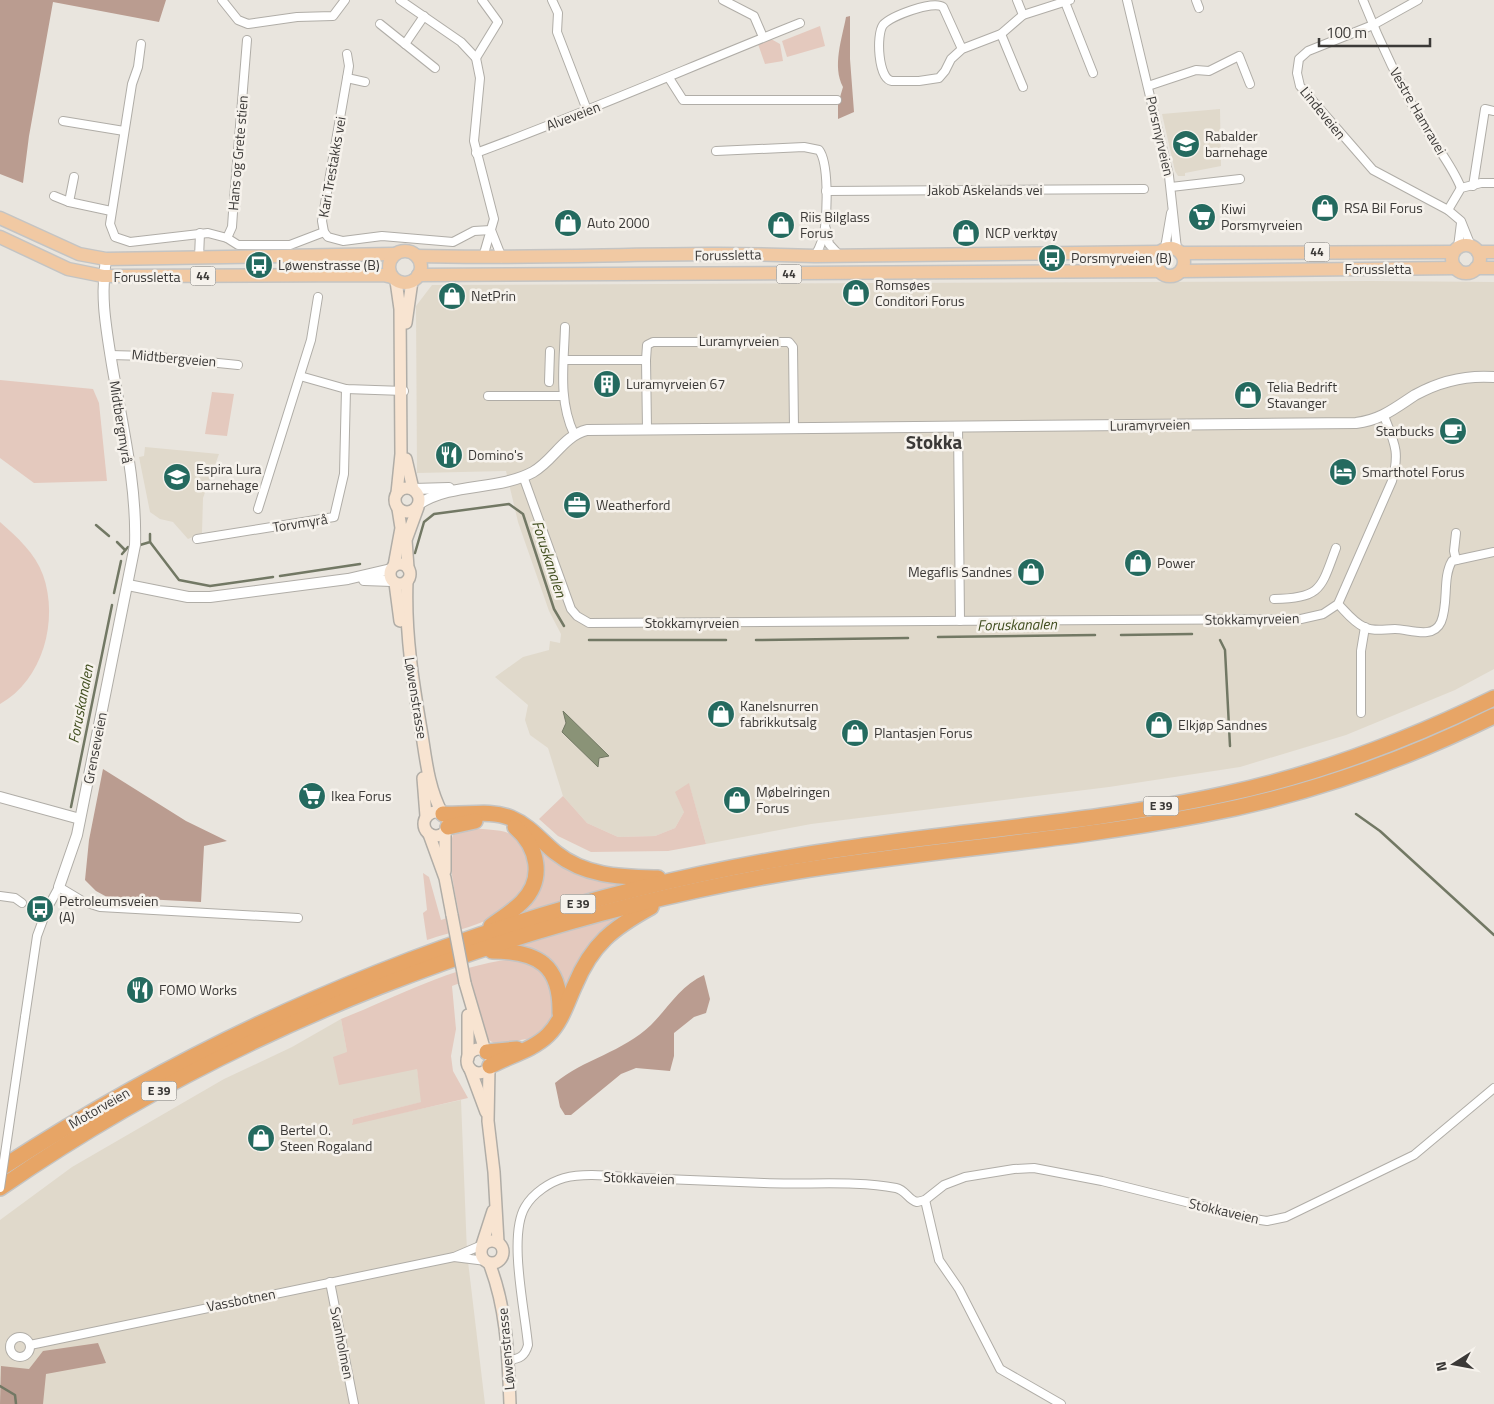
<svg xmlns="http://www.w3.org/2000/svg" width="1494" height="1404" viewBox="0 0 1494 1404" font-family="'Titillium Web',sans-serif">
	<rect width="100%" height="100%" fill="#e9e5de"/>
	<g fill="#e0d9cb">
		<polygon points="1220,109 1221,166 1185,173 1185,176 1178,176 1175,171 1162,114"/>
		<polygon points="1371,281 1494,282 1494,669 1455,690 1346,735 1240,767 1109,787 811,824 706,844 689,784 684,812 675,828 655,836 618,837 587,823 563,796 548,748 530,735 525,720 528,705 495,677 523,657 549,650 550,641 560,643 561,634 549,611 518,522 506,471 417,473 416,306 432,285"/>
		<polygon points="145,447 219,454 203,498 202,533 188,539 173,522 160,519 150,512 139,457 144,456"/>
		<polygon points="341,1019 347,1052 417,1069 422,1102 353,1119 352,1124 461,1100 467,1253 485,1404 0,1404 0,1220 72,1167 224,1079 292,1047"/>
	</g>
	<g fill="#e4c9be">
		<polygon points="820,26 825,46 787,57 782,41"/>
		<polygon points="771,39 780,44 783,61 765,64 758,44"/>
		<polygon points="0,380 93,389 99,403 107,481 34,483 0,458"/>
		<polygon points="212,392 234,394 227,436 205,434"/>
		<path d="M0 522C17 537 35 553 43 575 59 620 43 680 0 704Z"/>
		<polygon points="689,783 706,844 668,851 591,852 558,836 539,819 563,796 587,823 618,837 655,836 675,828 684,812 675,792"/>
		<path d="M473 828C513 832 515 828 532 866 529 874 528 885 523 892 504 922 458 929 427 940L423 913 427 910 423 873 429 877 441 920 459 914C456 895 443 846 456 830Z"/>
		<polygon points="533,843 628,882 630,885 512,920 532,898"/>
		<polygon points="619,916 620,921 567,997 518,946"/>
		<path d="M515 959 531 963 549 978 556 1008 552 1022 539 1037 495 1044 486 1038 471 979 452 986 456 1029 451 1056 453 1071 468 1098 352 1125 353 1119 421 1102 417 1069 339 1085 333 1057 347 1052 341 1019C394 998 459 963 515 959Z"/>
	</g>
	<g fill="#ba9c90">
		<polygon points="0,0 166,0 159,22 53,2 29,136 23,183 0,174"/>
		<path d="M850 16V59L854 112 838 119V104L843 87C832 66 842 39 846 17Z"/>
		<polygon points="103,769 186,821 227,841 204,846 201,902 107,897 96,891 85,880 89,840"/>
		<path d="M704 975 710 999 706 1013 694 1017 674 1033V1056L670 1071 636 1068 621 1074 571 1115H565L560 1107 555 1083C584 1059 623 1052 651 1025 668 1008 681 985 704 975Z"/>
		<polygon points="98,1343 106,1363 46,1374 43,1404 0,1404 1,1366 29,1369 43,1351"/>
	</g>
	<polygon fill="#8a9377" stroke="#727864" points="563,711 609,756 599,758 598,767 562,732 566,723"/>
	<g fill="none" stroke-linecap="round" stroke-linejoin="round">
		<g stroke="#727864" stroke-width="2.5">
			<polyline points="96,525 109,536"/>
			<polyline points="117,542 125,550"/>
			<polyline points="150,542 179,580 210,586 273,577"/>
			<polyline points="140,545 150,542 150,534"/>
			<polyline points="415,553 424,522 434,514 509,504 523,514 554,609 564,626"/>
			<polyline points="122,554 128,547"/>
			<polyline points="280,576 360,564"/>
			<polyline points="114,593 121,561"/>
			<polyline points="1121,635 1192,634"/>
			<polyline points="938,637 1095,635"/>
			<polyline points="589,640 726,640"/>
			<polyline points="756,640 908,638"/>
			<polyline points="1220,640 1225,650 1230,746"/>
			<polyline points="71,807 112,605"/>
			<polyline points="1356,814 1380,831 1494,935"/>
			<polyline points="0,1386 15,1395 16,1404"/>
		</g>
		<g stroke="#b0ada7" stroke-width="10">
			<g id="minor">
				<polyline points="222,0 238,20 248,24 297,17 333,16 345,0"/>
				<polyline points="400,0 461,42 476,58 480,78 474,141 494,219 483,257"/>
				<polyline points="552,0 558,13 557,32 587,110"/>
				<polyline points="723,0 754,16 763,37"/>
				<polyline points="1017,0 1023,15"/>
				<polyline points="1127,0 1169,176 1177,249"/>
				<polyline points="1196,0 1199,8"/>
				<path d="M1363 0C1380 43 1400 85 1424 126 1436 147 1452 165 1461 188"/>
				<polyline points="1418,0 1373,25 1308,51 1299,59 1297,73 1300,86 1373,170 1448,210 1461,188 1481,183 1494,183"/>
				<polyline points="1065,2 1093,73"/>
				<polyline points="380,24 435,68"/>
				<polyline points="1001,34 1023,87"/>
				<polyline points="141,44 138,67 132,84 110,224 115,237 130,242 208,233 227,238 232,227 233,212 247,40"/>
				<polyline points="405,44 424,16"/>
				<path d="M962 49 943 7C933 0 891 16 883 25 876 35 878 79 892 81H919L939 78 945 71 951 59 962 49 1001 34 1023 15 1070 0"/>
				<polyline points="347,54 349,66 347,78 322,221 324,232 328,237 343,241 382,236 453,242 474,231 491,230"/>
				<polyline points="476,58 498,22 482,0"/>
				<polyline points="347,78 365,82"/>
				<polyline points="669,78 683,100 837,100"/>
				<polyline points="1148,86 1196,70 1209,71 1239,56 1250,84"/>
				<polyline points="63,121 124,131"/>
				<path d="M716 151 804 147 819 150C829 163 827 210 825 227 824 237 820 247 815 256"/>
				<path d="M476 153C585 113 692 66 800 23"/>
				<polyline points="1473,186 1485,109 1494,111"/>
				<polyline points="1171,187 1240,179"/>
				<polyline points="826,191 1144,189"/>
				<polyline points="54,196 69,202 111,211"/>
				<polyline points="69,202 74,177"/>
				<polyline points="1448,210 1461,221 1471,246"/>
				<polyline points="826,229 829,244 840,256"/>
				<polyline points="491,230 502,258"/>
				<polyline points="227,238 238,245 290,245 324,232"/>
				<polyline points="1458,247 1461,223"/>
				<polyline points="1165,248 1171,213"/>
				<polyline points="199,258 200,233"/>
				<path d="M565 327C564 364 558 400 574 434"/>
				<polyline points="110,355 148,356 238,365"/>
				<polyline points="565,360 646,360 647,429"/>
				<polyline points="646,360 647,345 653,342 789,342 793,347 794,428"/>
				<polyline points="300,376 346,389 404,391"/>
				<polyline points="549,382 550,351"/>
				<polyline points="488,396 563,396"/>
				<polyline points="958,426 960,621"/>
				<path d="M523 476 571 609 577 616 589 623 1301 619 1323 614 1338 604 1392 481C1400 452 1395 444 1384 416"/>
				<polyline points="258,509 311,340 318,297"/>
				<polyline points="1456,533 1454,551 1456,560"/>
				<polyline points="197,539 334,517 344,474 346,389"/>
				<path d="M1274 599C1322 598 1321 588 1336 548"/>
				<path d="M1338 604C1346 612 1353 622 1364 627 1374 632 1384 629 1395 629 1409 629 1433 640 1441 622 1449 603 1442 578 1452 561L1494 552"/>
				<polyline points="1361,713 1361,651 1365,627"/>
				<polyline points="0,896 15,898 22,903"/>
				<polyline points="25,1017 37,936 47,909 59,887 84,902 100,907 298,918"/>
				<polyline points="925,1200 939,1260 959,1289 1000,1369 1061,1404"/>
				<polyline points="482,1245 454,1257 486,1261"/>
				<polyline points="330,1282 354,1404"/>
				<circle cx="20" cy="1347" r="10"/>
				<polyline points="30,1345 454,1257"/>
				<path d="M508 1360C520 1359 525 1356 528 1345 525 1311 508 1236 525 1207 533 1193 550 1182 564 1178 587 1172 617 1177 640 1178 681 1180 723 1181 764 1183 807 1185 855 1180 896 1188 906 1190 908 1200 917 1202L925 1200 944 1185 965 1177 1014 1169 1034 1168 1102 1181 1254 1219 1267 1221 1286 1217 1414 1155 1494 1088"/>
			</g>
		</g>
		<g stroke="#b0ada7" stroke-width="12">
			<g id="tertiary">
				<polyline points="413,489 449,488"/>
				<path d="M419 504C453 482 498 491 533 472 554 460 563 436 587 430L1356 423C1381 420 1395 408 1415 395 1440 381 1466 375 1494 377"/>
				<polyline points="364,580 392,581"/>
				<polyline points="128,585 188,597 210,597 348,579 391,569"/>
				<polyline points="0,797 80,819"/>
				<path d="M59 887 77 835 135 545C137 485 122 424 112 365 106 327 100 297 106 259"/>
			</g>
		</g>
		<g stroke="#b0ada7" stroke-width="14">
			<g id="secondary">
				<polyline points="396,281 400,309 401,454 397,493"/>
				<polyline points="406,323 412,281"/>
				<polyline points="406,459 413,489"/>
				<circle cx="407" cy="500" r="12"/>
				<circle cx="400" cy="574" r="10"/>
				<polyline points="394,566 401,528 398,509"/>
				<polyline points="408,568 406,540 418,507"/>
				<path d="M407 581C405 634 413 683 422 735 426 761 429 789 442 813"/>
				<polyline points="395,583 400,621"/>
				<polyline points="423,778 426,816"/>
				<circle cx="436" cy="824" r="12"/>
				<polyline points="445,832 445,871"/>
				<polyline points="429,834 445,878 452,915"/>
				<polyline points="465,983 485,1051"/>
				<polyline points="468,1015 468,1058"/>
				<circle cx="479" cy="1061" r="12"/>
				<polyline points="489,1068 488,1121 494,1172 498,1242"/>
				<polyline points="470,1069 486,1112"/>
				<circle cx="492" cy="1252" r="11"/>
				<polyline points="482,1245 493,1211"/>
				<path d="M489 1263C507 1308 508 1356 510 1404"/>
			</g>
		</g>
		<g stroke="#c4c4c3" stroke-width="15">
			<g id="primary">
				<polyline points="0,218 79,254 106,259 394,254"/>
				<polyline points="0,237 68,269 103,276 383,275 392,277"/>
				<circle cx="1466" cy="259" r="14"/>
				<circle cx="1170" cy="262" r="14"/>
				<circle cx="405" cy="267" r="16"/>
				<polyline points="1478,252 1494,252"/>
				<polyline points="1182,253 1453,252"/>
				<path d="M417 256C550 260 683 250 815 256L1159 252"/>
				<polyline points="1476,268 1494,268"/>
				<polyline points="1182,271 1456,268"/>
				<polyline points="418,275 1160,271"/>
			</g>
		</g>
		<g stroke="#c4c4c3" stroke-width="18">
			<g id="motorway">
				<path d="M443 814C466 816 489 809 511 818 530 826 541 841 556 853 586 877 622 877 658 878"/>
				<polyline points="448,827 475,821"/>
				<path d="M491 926C502 918 513 911 522 902 545 879 538 847 515 827"/>
				<path d="M492 951C538 951 561 965 560 1013"/>
				<polyline points="487,1052 517,1049"/>
				<path d="M490 1066C508 1056 533 1050 548 1035 562 1021 567 1002 575 985 592 944 613 928 651 907"/>
				<path d="M0 1169C239 1013 504 906 785 858 931 832 1081 826 1225 794 1319 774 1408 740 1494 698"/>
				<path d="M0 1188C235 1026 511 919 792 872 928 850 1066 841 1201 815 1303 796 1401 762 1494 716"/>
			</g>
		</g>
		<use href="#minor" stroke="#fff" stroke-width="8"/>
		<use href="#tertiary" stroke="#fff" stroke-width="10"/>
		<use href="#secondary" stroke="#f8e4d1" stroke-width="11"/>
		<use href="#primary" stroke="#f1c9a3" stroke-width="12"/>
		<use href="#motorway" stroke="#e7a566" stroke-width="15"/>
		<g stroke="#b0ada7" stroke-width="10" stroke-linecap="butt">
			<polyline id="minor-bridge" points="0,1188 25,1017"/>
		</g>
		<g stroke="#b0ada7" stroke-width="14" stroke-linecap="butt">
			<polyline id="secondary-bridge" points="452,915 465,983"/>
		</g>
		<use href="#minor-bridge" stroke="#fff" stroke-width="8"/>
		<use href="#secondary-bridge" stroke="#f8e4d1" stroke-width="11"/>
	</g>
	<defs>
		<g id="school-disc" transform="scale(1.4375)"><circle r="9.5" fill="#246a5f" stroke="#f6f2ec"/><path d="M0-5L7-2L0 1L-7-2ZM-4 1L0 2.5L4 1V4Q0 6-4 4Z" fill="#fff"/></g>
		<g id="shop-disc" transform="scale(1.4375)"><circle r="9.5" fill="#246a5f" stroke="#f6f2ec"/><path d="M-5-2.5h2.3a2.7 3.5 0 0 1 5.4 0H5L5.5 6h-11ZM-1.5-2.5h3a1.5 2.3 0 0 0-3 0Z" fill="#fff"/></g>
		<g id="supermarket-disc" transform="scale(1.4375)"><circle r="9.5" fill="#246a5f" stroke="#f6f2ec"/><path d="M-6-5.5h2.5l.6 2H6L4.5 2H-2.5L-4.4-4H-6ZM-1.5 3.2a1.3 1.3 0 1 0 .1 0ZM3 3.2a1.3 1.3 0 1 0 .1 0Z" fill="#fff"/></g>
		<g id="bus-disc" transform="scale(1.4375)"><circle r="9.5" fill="#246a5f" stroke="#f6f2ec"/><path d="M-5-6H5V4H4V6H2V4H-2V6H-4V4H-5ZM-3.5-4V0h7V-4ZM-3.5 1.2v1.5H-2V1.2ZM2 1.2v1.5H3.5V1.2Z" fill="#fff"/></g>
		<g id="building-disc" transform="scale(1.4375)"><circle r="9.5" fill="#246a5f" stroke="#f6f2ec"/><path d="M-4-6H4V6H1V3H-1V6H-4ZM-2.5-4.3h1.7v1.8h-1.7ZM.8-4.3h1.7v1.8H.8ZM-2.5-1h1.7V.8h-1.7ZM.8-1h1.7V.8H.8Z" fill="#fff"/></g>
		<g id="cafe-disc" transform="scale(1.4375)"><circle r="9.5" fill="#246a5f" stroke="#f6f2ec"/><path d="M-5.5-4.5H6V0H3Q3 3.5 0 3.5H-2.5Q-5.5 3.5-5.5 0ZM3-3.2v2h1.7v-2ZM-6 4.5H4V6H-6Z" fill="#fff"/></g>
		<g id="restaurant-disc" transform="scale(1.4375)"><circle r="9.5" fill="#246a5f" stroke="#f6f2ec"/><path d="M-5-6h1v4h1v-4h1v4h1v-4h1v5L-1.5 .5V6h-2V.5L-5-1ZM5-6V6H3V1.5H1.5Q1.5-4 5-6Z" fill="#fff"/></g>
		<g id="hotel-disc" transform="scale(1.4375)"><circle r="9.5" fill="#246a5f" stroke="#f6f2ec"/><path d="M-6-4.5h1.5V1H6V5H4.5V3h-9V5H-6ZM-4 0a1.8 1.8 0 1 1 3.6 0ZM.5 0V-2.5h3Q6-2.5 6 0Z" fill="#fff"/></g>
		<g id="office-disc" transform="scale(1.4375)"><circle r="9.5" fill="#246a5f" stroke="#f6f2ec"/><path d="M-6-3h4V-5.5h4V-3h4V5H-6ZM-1-4.5V-3h2v-1.5ZM-6 0V1H6V0Z" fill="#fff"/></g>
	</defs>
	<g fill-rule="evenodd">
		<use href="#school-disc" x="1186" y="144"/>
		<use href="#shop-disc" x="1325" y="208"/>
		<use href="#supermarket-disc" x="1202" y="217"/>
		<use href="#shop-disc" x="568" y="223"/>
		<use href="#shop-disc" x="781" y="225"/>
		<use href="#shop-disc" x="966" y="233"/>
		<use href="#bus-disc" x="1052" y="258"/>
		<use href="#bus-disc" x="259" y="265"/>
		<use href="#shop-disc" x="856" y="293"/>
		<use href="#shop-disc" x="452" y="296"/>
		<use href="#building-disc" x="607" y="384"/>
		<use href="#shop-disc" x="1248" y="395"/>
		<use href="#cafe-disc" x="1453" y="431"/>
		<use href="#restaurant-disc" x="449" y="455"/>
		<use href="#hotel-disc" x="1343" y="472"/>
		<use href="#school-disc" x="177" y="477"/>
		<use href="#office-disc" x="577" y="505"/>
		<use href="#shop-disc" x="1138" y="563"/>
		<use href="#shop-disc" x="1031" y="572"/>
		<use href="#shop-disc" x="721" y="714"/>
		<use href="#shop-disc" x="1159" y="725"/>
		<use href="#shop-disc" x="855" y="733"/>
		<use href="#supermarket-disc" x="312" y="796"/>
		<use href="#shop-disc" x="737" y="800"/>
		<use href="#bus-disc" x="40" y="909"/>
		<use href="#restaurant-disc" x="140" y="990"/>
		<use href="#shop-disc" x="261" y="1138"/>
	</g>
	<g text-anchor="middle" stroke-width="5" stroke-linejoin="round" paint-order="stroke">
		<g fill="#f6f2ec" stroke="#73706d" stroke-width="1">
			<rect x="1304.5" y="242.5" width="25" height="19" rx="4"/>
			<rect x="776.5" y="264.5" width="25" height="19" rx="4"/>
			<rect x="190.5" y="266.5" width="25" height="19" rx="4"/>
			<rect x="1143.5" y="796.5" width="35" height="19" rx="4"/>
			<rect x="560.5" y="894.5" width="35" height="19" rx="4"/>
			<rect x="141.5" y="1081.5" width="35" height="19" rx="4"/>
		</g>
		<g font-size="12" font-weight="bold" fill="#3b3937">
			<text x="1317" y="256">44</text>
			<text x="789" y="278">44</text>
			<text x="203" y="280">44</text>
			<text x="1161" y="810">E 39</text>
			<text x="578" y="908">E 39</text>
			<text x="159" y="1095">E 39</text>
		</g>
		<g font-size="14" fill="#3b3937" stroke="#f6f2ec">
			<text transform="translate(1418 111) rotate(60)" y="5">Vestre Hamravei</text>
			<text transform="translate(1323 113) rotate(51)" y="5">Lindeveien</text>
			<text transform="translate(573 116) rotate(-21)" y="5">Alveveien</text>
			<text transform="translate(1160 136) rotate(77)" y="5">Porsmyrveien</text>
			<text transform="translate(238 153) rotate(-85)" y="5">Hans og Grete stien</text>
			<text transform="translate(332 167) rotate(-80)" y="5">Kari Trestakks vei</text>
			<text x="985" y="195">Jakob Askelands vei</text>
			<text transform="translate(728 255) rotate(-1)" y="5">Forussletta</text>
			<text x="1378" y="274">Forussletta</text>
			<text x="147" y="282">Forussletta</text>
			<text x="739" y="346">Luramyrveien</text>
			<text transform="translate(174 358) rotate(5)" y="5">Midtbergveien</text>
			<text transform="translate(121 422) rotate(81)" y="5">Midtbergmyrå</text>
			<text transform="translate(1150 425) rotate(-1)" y="5">Luramyrveien</text>
			<text transform="translate(300 523) rotate(-9)" y="5">Torvmyrå</text>
			<text transform="translate(1252 619) rotate(-1)" y="5">Stokkamyrveien</text>
			<text x="692" y="628">Stokkamyrveien</text>
			<text transform="translate(416 698) rotate(81)" y="5">Løwenstrasse</text>
			<text transform="translate(95 748) rotate(-79)" y="5">Grenseveien</text>
			<text transform="translate(99 1108) rotate(-30)" y="5">Motorveien</text>
			<text transform="translate(639 1178) rotate(2)" y="5">Stokkaveien</text>
			<text transform="translate(1224 1211) rotate(13)" y="5">Stokkaveien</text>
			<text transform="translate(241 1300) rotate(-11)" y="5">Vassbotnen</text>
			<text transform="translate(342 1343) rotate(79)" y="5">Svanholmen</text>
			<text transform="translate(506 1349) rotate(-95)" y="5">Løwenstrasse</text>
		</g>
		<g font-size="14" fill="#3b3937" stroke="#f6f2ec" text-anchor="start">
			<text x="1205" y="141">Rabalder<tspan x="1205" dy="16">barnehage</tspan></text>
			<text x="1344" y="213">RSA Bil Forus</text>
			<text x="1221" y="214">Kiwi<tspan x="1221" dy="16">Porsmyrveien</tspan></text>
			<text x="800" y="222">Riis Bilglass<tspan x="800" dy="16">Forus</tspan></text>
			<text x="587" y="228">Auto 2000</text>
			<text x="985" y="238">NCP verktøy</text>
			<text x="1071" y="263">Porsmyrveien (B)</text>
			<text x="278" y="270">Løwenstrasse (B)</text>
			<text x="875" y="290">Romsøes<tspan x="875" dy="16">Conditori Forus</tspan></text>
			<text x="471" y="301">NetPrin</text>
			<text x="626" y="389">Luramyrveien 67</text>
			<text x="1267" y="392">Telia Bedrift<tspan x="1267" dy="16">Stavanger</tspan></text>
			<text x="1434" y="436" text-anchor="end">Starbucks</text>
			<text x="468" y="460">Domino's</text>
			<text x="196" y="474">Espira Lura<tspan x="196" dy="16">barnehage</tspan></text>
			<text x="1362" y="477">Smarthotel Forus</text>
			<text x="596" y="510">Weatherford</text>
			<text x="1157" y="568">Power</text>
			<text x="1012" y="577" text-anchor="end">Megaflis Sandnes</text>
			<text x="740" y="711">Kanelsnurren<tspan x="740" dy="16">fabrikkutsalg</tspan></text>
			<text x="1178" y="730">Elkjøp Sandnes</text>
			<text x="874" y="738">Plantasjen Forus</text>
			<text x="756" y="797">Møbelringen<tspan x="756" dy="16">Forus</tspan></text>
			<text x="331" y="801">Ikea Forus</text>
			<text x="59" y="906">Petroleumsveien<tspan x="59" dy="16">(A)</tspan></text>
			<text x="159" y="995">FOMO Works</text>
			<text x="280" y="1135">Bertel O.<tspan x="280" dy="16">Steen Rogaland</tspan></text>
		</g>
		<g font-size="15" font-style="italic" fill="#414e1f" stroke="#f6f2ec">
			<text transform="translate(549 559) rotate(72)" y="5">Foruskanalen</text>
			<text transform="translate(1017 625) rotate(-1)" y="5">Foruskanalen</text>
			<text transform="translate(81 704) rotate(-79)" y="5">Foruskanalen</text>
		</g>
		<g font-size="19" font-weight="bold" fill="#3b3937" stroke="#f6f2ec">
			<text x="934" y="449">Stokka</text>
		</g>
	</g>
	<g transform="translate(1454 1364) rotate(259)" stroke="#f6f2ec" stroke-width="4" paint-order="stroke">
	<path d="M0-4L9 19L0 12L-9 19Z" fill="#3b3937"/>
	<text y="-8" font-size="14" font-weight="bold" text-anchor="middle" fill="#3b3937">N</text>
	</g>
	<path d="M1319 38v8h111v-8" fill="none" stroke="#3b3937" stroke-width="2.5"/>
	<text x="1326" y="38" font-size="15" fill="#3b3937" stroke="#f6f2ec" stroke-width="4" paint-order="stroke">100 m</text>
</svg>
